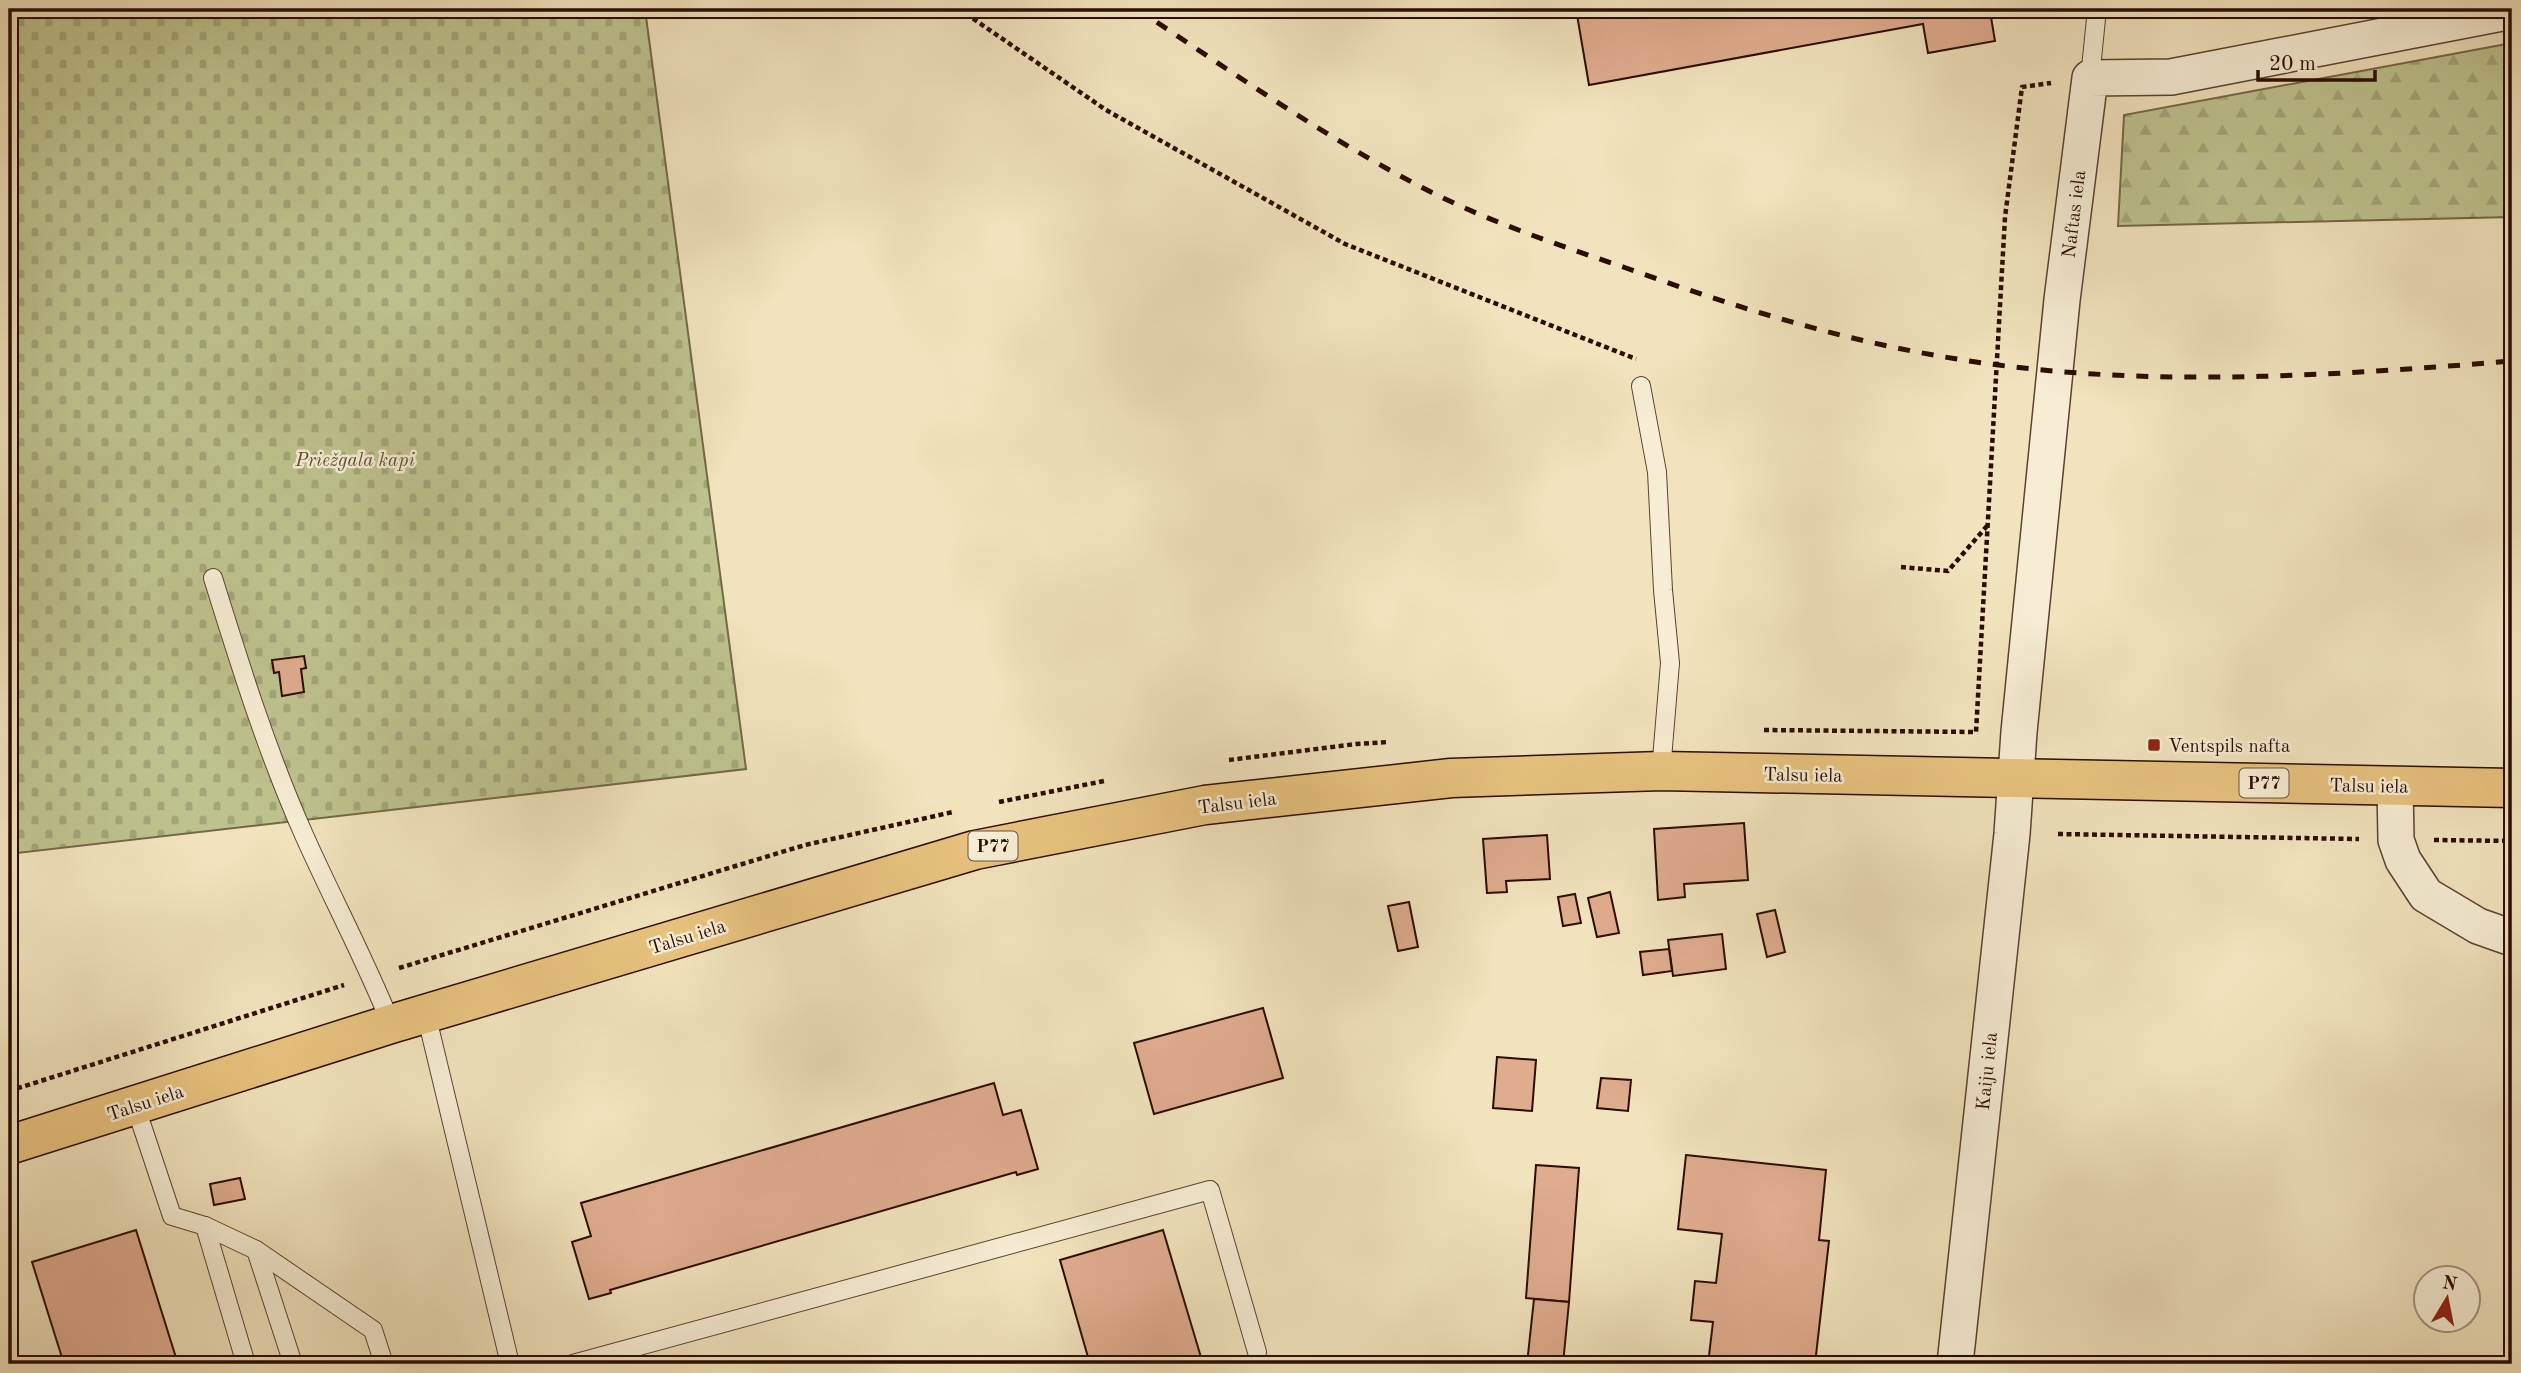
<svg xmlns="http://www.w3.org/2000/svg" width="2521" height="1373" viewBox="0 0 2521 1373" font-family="'Old Standard TT',serif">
	<defs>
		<pattern id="forest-firs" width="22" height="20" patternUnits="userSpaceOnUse" patternTransform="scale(1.75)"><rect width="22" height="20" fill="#bec38e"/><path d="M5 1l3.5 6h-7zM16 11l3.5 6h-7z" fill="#a3a679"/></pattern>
		<pattern id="cemetery-stones" width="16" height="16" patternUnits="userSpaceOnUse" patternTransform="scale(1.75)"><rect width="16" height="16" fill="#bec38e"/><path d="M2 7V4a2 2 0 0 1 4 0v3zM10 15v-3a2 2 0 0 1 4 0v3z" fill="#a3a679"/></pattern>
	</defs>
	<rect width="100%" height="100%" fill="#f1e3bd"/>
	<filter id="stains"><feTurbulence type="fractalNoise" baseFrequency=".00286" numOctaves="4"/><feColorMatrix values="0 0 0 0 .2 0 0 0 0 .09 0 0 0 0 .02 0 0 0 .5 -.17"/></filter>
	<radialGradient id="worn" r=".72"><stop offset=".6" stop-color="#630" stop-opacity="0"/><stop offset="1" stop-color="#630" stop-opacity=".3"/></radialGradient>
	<polygon fill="url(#forest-firs)" stroke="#746847" stroke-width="2" points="2512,43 2512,217 2118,226 2124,115"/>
	<polygon fill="url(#cemetery-stones)" stroke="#746847" stroke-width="2" points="9,9 645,9 746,769 9,854"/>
	<g fill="#dfac8e" stroke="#2b0c00" stroke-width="2">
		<polygon points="1576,9 2002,9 1990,11 1995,41 1928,53 1923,24 1589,85"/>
		<polygon points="304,656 306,668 301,669 304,692 282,696 279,672 274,673 272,660"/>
		<polygon points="1744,823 1748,880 1684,884 1685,897 1658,900 1654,829"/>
		<polygon points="1547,835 1550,879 1506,881 1507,892 1487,893 1483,839"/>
		<polygon points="1610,892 1619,933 1597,937 1588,898"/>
		<polygon points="1575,894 1581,923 1563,926 1558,897"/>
		<polygon points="1409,902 1418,947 1398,951 1388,906"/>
		<polygon points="1775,910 1785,952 1767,957 1757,914"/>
		<polygon points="1722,934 1726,969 1673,976 1668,940"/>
		<polygon points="1669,949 1672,971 1643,975 1640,952"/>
		<polygon points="1263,1008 1283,1078 1154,1114 1134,1043"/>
		<polygon points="1497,1057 1536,1060 1532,1111 1493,1108"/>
		<polygon points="1601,1078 1631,1080 1628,1111 1597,1108"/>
		<polygon points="994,1083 1003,1115 1021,1110 1038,1169 1017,1175 1016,1172 610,1290 611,1293 589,1299 572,1242 591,1236 581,1203"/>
		<polygon points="1686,1155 1826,1170 1819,1240 1829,1241 1815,1364 1708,1364 1713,1322 1691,1320 1695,1281 1716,1283 1722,1234 1678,1229"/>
		<polygon points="1536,1165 1579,1168 1569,1302 1526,1298"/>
		<polygon points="240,1178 245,1199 214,1205 210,1184"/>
		<polygon points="136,1230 178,1364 64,1364 32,1262"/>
		<polygon points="1163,1230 1203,1364 1090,1364 1060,1260"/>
		<polygon points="1534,1299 1569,1302 1563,1364 1527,1364"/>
	</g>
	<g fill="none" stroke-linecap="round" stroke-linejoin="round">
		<g stroke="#5c422f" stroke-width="20">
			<g id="lane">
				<polyline points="2090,78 2097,9"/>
				<polyline points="1641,386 1657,472 1663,590 1670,663 1661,771"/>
				<path d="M213 578C240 665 267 752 304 835 332 898 365 959 391 1024"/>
				<polyline points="426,1014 510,1364"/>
				<polyline points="135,1105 172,1216 205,1226 256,1250 373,1330 384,1364"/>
				<polyline points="205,1226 246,1364"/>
				<polyline points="256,1250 293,1364"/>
				<polyline points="573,1364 1210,1190 1257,1352"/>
			</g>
		</g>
		<g stroke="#5c422f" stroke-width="38">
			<g id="street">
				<polyline points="2395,786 2396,840 2403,860 2426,895 2478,926 2512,938"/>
				<polyline points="1955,1364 2012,834 2019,732 2062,300 2090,78 2171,77 2512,11"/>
			</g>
		</g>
		<g stroke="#2b0c00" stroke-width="41">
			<polyline id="primary" points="9,1145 391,1024 975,850 1205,805 1451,778 1661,771 2512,788"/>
		</g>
		<g stroke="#2b0c00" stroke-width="4.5" stroke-dasharray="5 3.5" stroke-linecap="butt">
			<polyline points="959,9 1106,110 1345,244 1636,359"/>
			<polyline points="1901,567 1948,571 1987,526"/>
			<polyline points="1764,730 1976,732 2005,217 2022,87 2051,83"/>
			<polyline points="1229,760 1356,744 1388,742"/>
			<polyline points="999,802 1104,781"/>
			<polyline points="2058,834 2359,839"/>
			<polyline points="2434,840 2512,841"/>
			<polyline points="399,968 805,845 953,812"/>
			<polyline points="9,1091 344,985"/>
		</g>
		<use href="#lane" stroke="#f6edd4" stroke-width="18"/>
		<use href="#street" stroke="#f6edd4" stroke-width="35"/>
		<use href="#primary" stroke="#e8c27e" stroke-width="38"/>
		<path stroke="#2b0c00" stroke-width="5" stroke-dasharray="12 12" stroke-linecap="butt" d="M1137 9C1232 72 1327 139 1429 191 1492 223 1559 245 1626 268 1735 307 1843 341 1957 359 2140 389 2329 376 2512 361"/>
	</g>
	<rect fill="#8f2418" stroke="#f6edd4" stroke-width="2.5" x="2147" y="738" width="14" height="14" rx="3.5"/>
	<g text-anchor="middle" stroke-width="5" stroke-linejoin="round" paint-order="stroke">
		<g fill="#f6edd4" stroke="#685040" stroke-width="2">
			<rect x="2239.5" y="768.5" width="49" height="29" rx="5"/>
			<rect x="968.5" y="831.5" width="49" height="29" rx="5"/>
		</g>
		<g font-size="18" font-weight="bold" fill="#2b0c00">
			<text x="2264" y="789">P77</text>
			<text x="993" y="852">P77</text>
		</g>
		<g font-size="19" fill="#2b0c00" stroke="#f6edd4">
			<text transform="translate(2073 214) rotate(-83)" y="7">Naftas iela</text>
			<text transform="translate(1803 774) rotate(1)" y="7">Talsu iela</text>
			<text transform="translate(2369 785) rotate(1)" y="7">Talsu iela</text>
			<text transform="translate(1237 802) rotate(-7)" y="7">Talsu iela</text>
			<text transform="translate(687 936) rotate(-17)" y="7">Talsu iela</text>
			<text transform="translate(1986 1071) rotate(-84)" y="7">Kaiju iela</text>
			<text transform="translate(145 1102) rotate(-18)" y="7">Talsu iela</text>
		</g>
		<g font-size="19" font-style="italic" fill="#5e4c32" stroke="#f6edd4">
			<text x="355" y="466">Priežgala kapi</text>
		</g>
		<g font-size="19" fill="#2b0c00" stroke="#f6edd4" text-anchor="start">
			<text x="2168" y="752">Ventspils nafta</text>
		</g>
	</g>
	<rect width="2521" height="1373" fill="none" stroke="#f1e3bd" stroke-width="35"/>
	<rect x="10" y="10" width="2500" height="1352" fill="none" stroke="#2b0c00" stroke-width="3.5"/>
	<rect x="18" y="18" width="2486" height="1338" fill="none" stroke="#2b0c00" stroke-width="2"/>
	<g transform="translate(2447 1299) rotate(10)"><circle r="33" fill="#f6edd4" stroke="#a5937f" stroke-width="2"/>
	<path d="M0-5L12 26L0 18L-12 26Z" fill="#8f2418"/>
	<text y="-10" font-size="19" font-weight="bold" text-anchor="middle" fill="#2b0c00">N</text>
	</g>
	<path d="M2258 70v10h117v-10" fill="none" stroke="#2b0c00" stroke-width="3.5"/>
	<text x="2269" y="70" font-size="21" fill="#2b0c00" stroke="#f6edd4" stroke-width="5" paint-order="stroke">20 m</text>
	<rect width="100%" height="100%" filter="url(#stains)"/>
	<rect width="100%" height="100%" fill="url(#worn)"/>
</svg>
